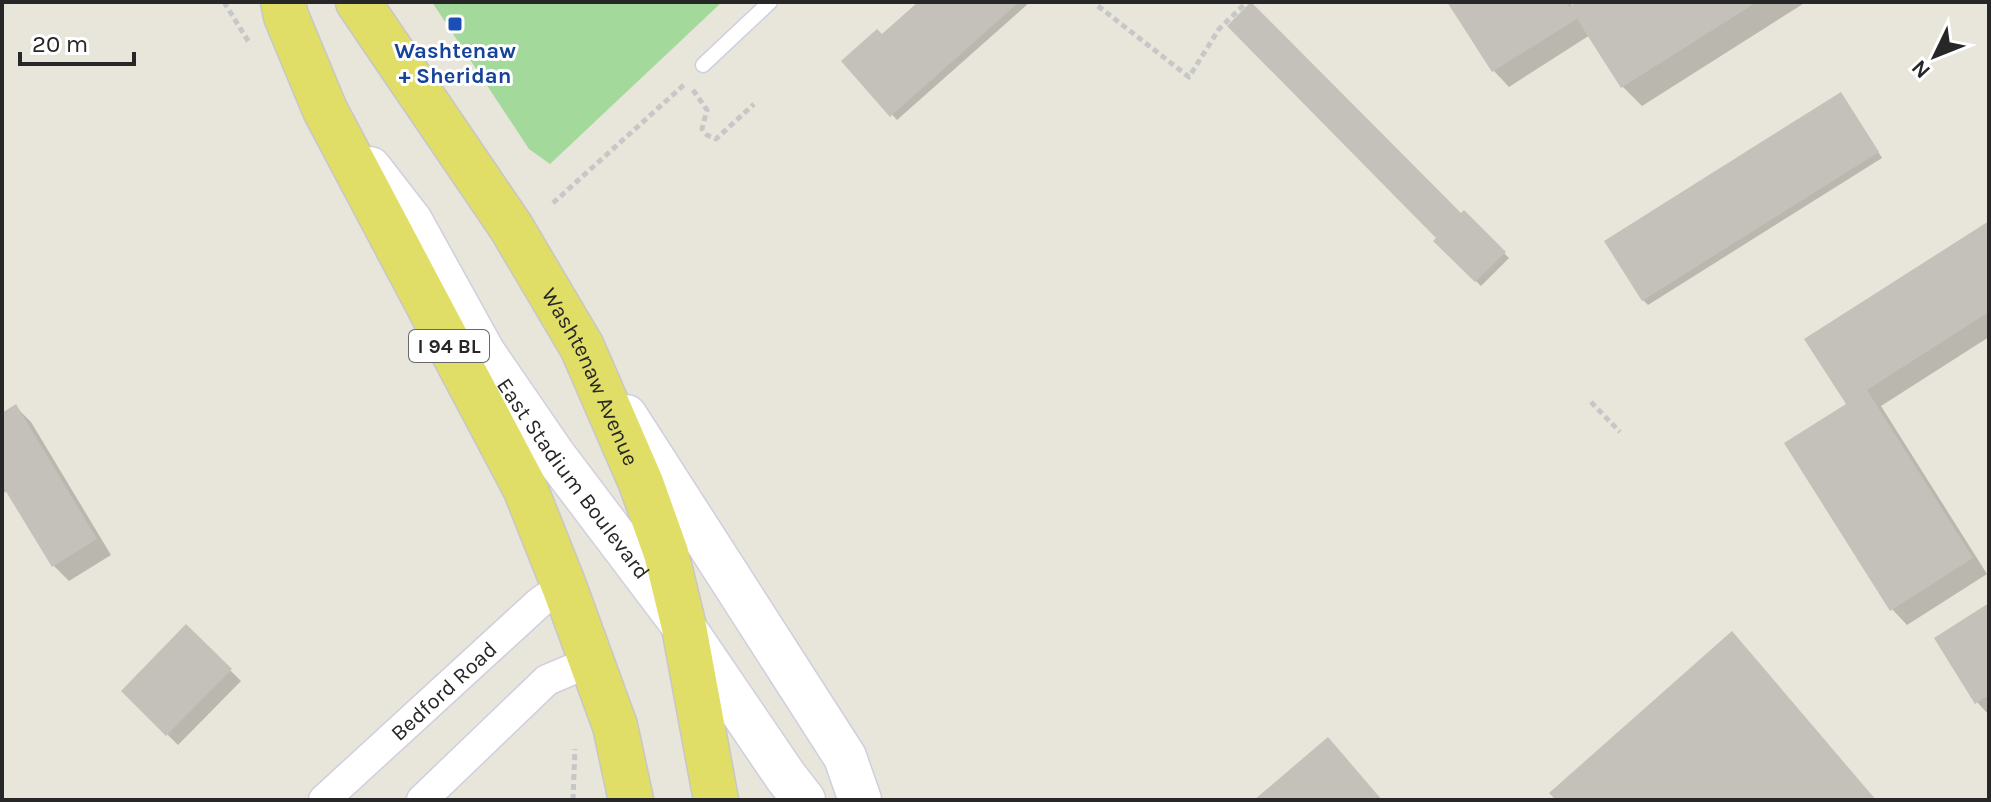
<svg xmlns="http://www.w3.org/2000/svg" width="1991" height="802" viewBox="0 0 1991 802" font-family="Karla,sans-serif">
	<rect width="100%" height="100%" fill="#e8e5da"/>
	<polygon fill="#a3d99b" points="432,2 722,2 550,164 529,149"/>
	<g fill="#0003">
		<polygon points="921,2 1030,2 897,120 844,61 882,37"/>
		<polygon points="1449,2 1570,2 1573,7 1581,2 1806,2 1642,106 1623,87 1590,35 1509,87 1494,71"/>
		<polygon points="1841,95 1882,158 1648,305 1643,300"/>
		<polygon points="1464,213 1509,258 1481,286 1436,241"/>
		<polygon points="1989,223 1989,337 1881,406 1987,574 1907,625 1892,609 1848,405"/>
		<polygon points="16,407 31,422 111,555 69,581 53,565 8,490 2,494 2,408 5,413"/>
		<polygon points="1989,605 1989,715 1977,702"/>
		<polygon points="186,627 241,681 178,745 124,691"/>
	</g>
	<g fill="#c3c1b9">
		<polygon points="918,2 1019,2 890,117 841,61 877,29 882,34"/>
		<polygon points="1251,2 1461,213 1464,210 1506,252 1475,282 1433,241 1436,238 1227,26"/>
		<polygon points="1447,2 1566,2 1569,7 1577,2 1757,2 1621,88 1577,19 1492,72"/>
		<polygon points="1841,92 1879,152 1642,301 1604,241"/>
		<polygon points="1989,221 1989,312 1867,390 1973,558 1890,611 1784,443 1846,404 1804,339"/>
		<polygon points="16,404 97,539 52,567 2,485 2,413"/>
		<polygon points="1989,603 1989,695 1975,704 1934,638"/>
		<polygon points="186,624 232,669 166,736 121,691"/>
		<polygon points="1732,631 1876,800 1556,800 1549,793"/>
		<polygon points="1328,737 1382,800 1254,800"/>
	</g>
	<g fill="none" stroke-linecap="round" stroke-linejoin="round">
		<g stroke="#d0cfde" stroke-width="17">
			<polyline id="lane" points="703,65 770,2"/>
		</g>
		<g stroke="#d0cfde" stroke-width="33">
			<g id="street">
				<path id="s1" d="M324 800 540 602 564 586"/>
				<polyline points="422,800 547,680 592,661"/>
			</g>
		</g>
		<g stroke="#d0cfde" stroke-width="45">
			<g id="secondary">
				<path id="s2" d="M370 168 411 221 484 353 554 455 684 627 786 777 804 800"/>
				<polyline points="626,416 845,757 860,800"/>
			</g>
		</g>
		<g stroke="#c7c7c7" stroke-width="47">
			<g id="primary">
				<polyline points="283,2 286,16 325,110 525,488 564,586 615,726 631,800"/>
				<path id="s3" d="M358 2 511 227 582 347 641 483 666 553 684 627 716 800"/>
			</g>
		</g>
		<g stroke="#c7c7c7" stroke-width="5" stroke-dasharray="6 4" stroke-linecap="butt">
			<polyline points="224,2 250,44"/>
			<polyline points="1098,6 1189,77 1219,29 1247,2"/>
			<polyline points="693,90 707,110 702,129 707,135 716,139 754,104"/>
			<polyline points="553,203 686,83"/>
			<polyline points="1591,402 1620,432"/>
			<polyline points="573,800 575,749"/>
		</g>
		<use href="#lane" stroke="#fff" stroke-width="14"/>
		<use href="#street" stroke="#fff" stroke-width="30"/>
		<use href="#secondary" stroke="#fff" stroke-width="42"/>
		<use href="#primary" stroke="#e0de66" stroke-width="44"/>
	</g>
	<rect fill="#1a4fb4" stroke="#fff" stroke-width="3" x="447" y="16" width="16" height="16" rx="4"/>
	<g text-anchor="middle" stroke-width="6" stroke-linejoin="round" paint-order="stroke">
		<rect fill="#fff" stroke="#686868" stroke-width="2" x="409" y="330" width="80" height="32" rx="6"/>
		<g font-size="20" font-weight="bold" fill="#272727">
			<text x="449" y="353">I 94 BL</text>
		</g>
		<g font-size="22" font-weight="bold" fill="#164399" stroke="#fff">
			<text x="455" y="58">Washtenaw<tspan x="455" dy="25">+ Sheridan</tspan></text>
		</g>
		<g font-size="22" fill="#272727" stroke="#fff">
			<text dy="8" stroke="none"><textPath href="#s3" startOffset="442">Washtenaw Avenue</textPath></text>
			<text dy="8" stroke="none"><textPath href="#s2" startOffset="372">East Stadium Boulevard</textPath></text>
			<text dy="8" stroke="none"><textPath href="#s1" startOffset="162">Bedford Road</textPath></text>
		</g>
	</g>
	<rect width="1991" height="802" fill="none" stroke="#272727" stroke-width="8"/>
	<g transform="translate(1935 56) rotate(227)" stroke="#ffffff" stroke-width="6" paint-order="stroke">
	<path d="M0-6L14 30L0 20L-14 30Z" fill="#272727"/>
	<text y="-12" font-size="22" font-weight="bold" text-anchor="middle" fill="#272727">N</text>
	</g>
	<path d="M20 52v12h114v-12" fill="none" stroke="#272727" stroke-width="4"/>
	<text x="32" y="52" font-size="24" fill="#272727" stroke="#ffffff" stroke-width="6" paint-order="stroke">20 m</text>
</svg>
